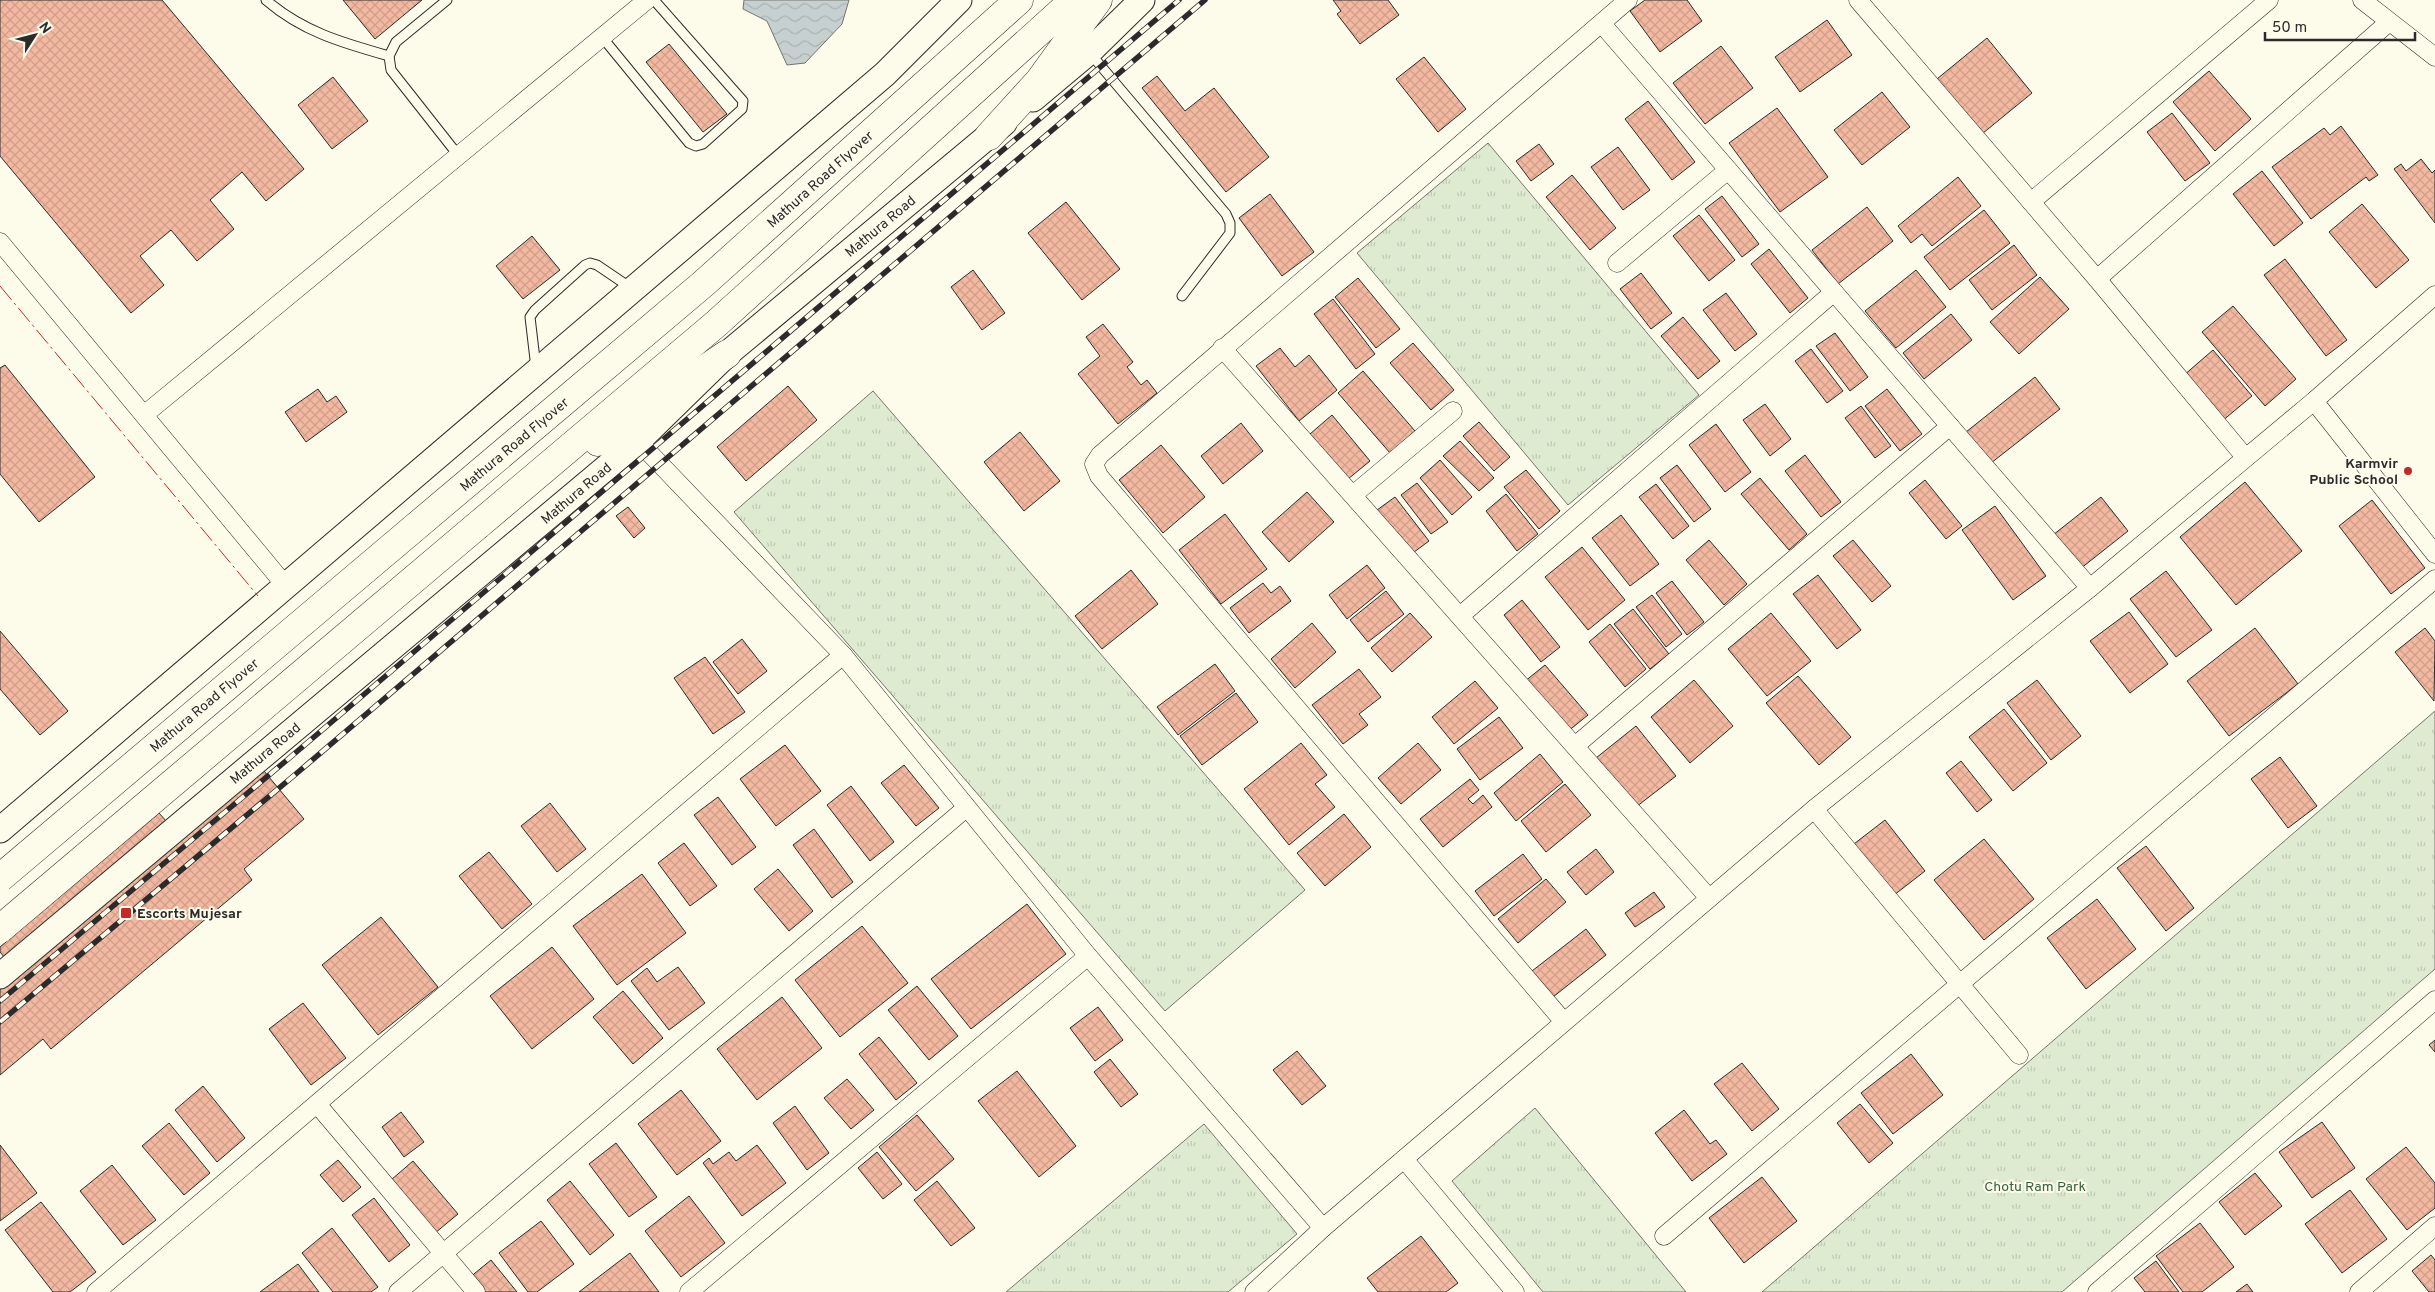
<svg xmlns="http://www.w3.org/2000/svg" width="2435" height="1292" viewBox="0 0 2435 1292" font-family="Overpass,sans-serif">
	<defs>
		<pattern id="park-tufts" width="24" height="20" patternUnits="userSpaceOnUse" patternTransform="scale(1.25)"><rect width="24" height="20" fill="#deebd1"/><path d="M3 7l-1-3M5 7V3M7 7l1-3M15 17l-1-3M17 17v-4M19 17l1-3" fill="none" stroke="#bfcab4"/></pattern>
		<pattern id="water-waves" width="16" height="10" patternUnits="userSpaceOnUse" patternTransform="scale(1.25)"><rect width="16" height="10" fill="#c7d0d0"/><path d="M0 5q4-4 8 0t8 0" fill="none" stroke="#abb3b3"/></pattern>
		<pattern id="building-cross-hatch" width="8" height="8" patternUnits="userSpaceOnUse" patternTransform="scale(1.25)"><rect width="8" height="8" fill="#f2b8a0"/><path d="M0 0l8 8M0 8l8-8" fill="none" stroke="#d09e8a"/></pattern>
	</defs>
	<rect width="100%" height="100%" fill="#fdfbea"/>
	<g fill="url(#park-tufts)" stroke="#74746e">
		<polygon points="1488,143 1699,395 1568,505 1357,253"/>
		<polygon points="873,391 1305,890 1165,1011 734,512"/>
		<polygon points="2435,711 2435,969 2062,1292 1762,1292"/>
		<polygon points="1535,1108 1686,1292 1543,1292 1452,1181"/>
		<polygon points="1204,1124 1297,1234 1228,1292 1006,1292"/>
	</g>
	<polygon fill="url(#water-waves)" stroke="#74746e" points="744,0 849,0 842,24 805,63 787,65 767,21 743,9"/>
	<g fill="url(#building-cross-hatch)" stroke="#2b2b2b">
		<polygon points="0,0 162,0 304,169 266,201 242,172 210,200 234,229 197,261 171,230 140,256 164,285 131,313 0,156"/>
		<polygon points="343,0 422,0 375,39"/>
		<polygon points="1333,0 1388,0 1399,15 1360,44 1337,14 1341,11"/>
		<polygon points="1645,0 1687,0 1702,21 1660,52 1630,11"/>
		<polygon points="1827,20 1852,55 1800,92 1775,57"/>
		<polygon points="1987,38 2032,93 1977,138 1932,83"/>
		<polygon points="669,44 727,114 703,132 646,62"/>
		<polygon points="1721,46 1753,88 1705,124 1673,83"/>
		<polygon points="1424,57 1466,109 1438,132 1396,79"/>
		<polygon points="2209,71 2251,119 2215,151 2173,102"/>
		<polygon points="1157,76 1185,111 1214,88 1269,157 1226,192 1142,88"/>
		<polygon points="333,77 368,121 332,149 298,105"/>
		<polygon points="1882,92 1910,127 1862,165 1834,130"/>
		<polygon points="1648,101 1695,162 1672,180 1625,119"/>
		<polygon points="1777,108 1828,177 1780,212 1729,143"/>
		<polygon points="2172,113 2210,163 2185,181 2147,132"/>
		<polygon points="2341,126 2378,175 2369,181 2366,177 2311,219 2272,167 2324,128 2330,135"/>
		<polygon points="1539,144 1554,164 1531,181 1516,161"/>
		<polygon points="1618,147 1650,190 1623,210 1591,167"/>
		<polygon points="2421,159 2432,173 2435,170 2435,223 2394,169 2401,164 2406,171"/>
		<polygon points="2262,171 2303,223 2274,246 2233,194"/>
		<polygon points="1572,175 1616,228 1590,250 1546,197"/>
		<polygon points="1958,177 1981,206 1932,246 1922,234 1911,243 1898,226"/>
		<polygon points="1270,194 1314,252 1282,276 1239,218"/>
		<polygon points="1722,196 1759,244 1742,257 1705,209"/>
		<polygon points="1066,202 1120,269 1082,300 1028,233"/>
		<polygon points="2362,204 2409,260 2376,288 2329,232"/>
		<polygon points="1867,207 1893,241 1838,284 1812,250"/>
		<polygon points="1984,210 2010,243 1950,290 1924,257"/>
		<polygon points="1699,215 1735,260 1709,281 1673,236"/>
		<polygon points="532,236 560,270 523,299 496,266"/>
		<polygon points="2014,245 2037,275 1992,310 1969,280"/>
		<polygon points="1769,249 1808,298 1790,313 1751,264"/>
		<polygon points="2285,259 2347,340 2326,356 2264,275"/>
		<polygon points="973,270 1005,313 982,330 951,287"/>
		<polygon points="1916,270 1946,307 1896,348 1865,311"/>
		<polygon points="1641,273 1672,313 1651,329 1620,289"/>
		<polygon points="2040,277 2069,309 2019,354 1990,322"/>
		<polygon points="1358,278 1400,329 1376,348 1335,297"/>
		<polygon points="1726,293 1757,334 1735,351 1703,310"/>
		<polygon points="1333,299 1375,354 1356,369 1314,314"/>
		<polygon points="2233,306 2296,379 2265,406 2202,332"/>
		<polygon points="1951,314 1972,340 1924,379 1903,353"/>
		<polygon points="1683,317 1720,361 1698,379 1661,336"/>
		<polygon points="1103,324 1133,362 1127,367 1141,385 1147,380 1157,393 1118,424 1078,374 1100,356 1086,337"/>
		<polygon points="1835,333 1868,377 1850,391 1816,346"/>
		<polygon points="1413,343 1454,390 1431,410 1390,363"/>
		<polygon points="1280,348 1295,367 1309,355 1337,390 1299,421 1256,366"/>
		<polygon points="1811,349 1843,391 1827,403 1795,361"/>
		<polygon points="2213,350 2252,396 2221,422 2183,376"/>
		<polygon points="5,365 95,477 39,522 0,474 0,368"/>
		<polygon points="1363,371 1415,431 1390,453 1338,393"/>
		<polygon points="2035,377 2060,409 1991,463 1966,432"/>
		<polygon points="788,386 817,420 746,481 717,447"/>
		<polygon points="318,389 327,402 336,396 347,412 306,442 285,412"/>
		<polygon points="1887,389 1922,434 1900,451 1865,406"/>
		<polygon points="1765,404 1791,439 1770,456 1743,420"/>
		<polygon points="1861,406 1891,446 1875,458 1845,418"/>
		<polygon points="1332,415 1370,461 1348,479 1310,434"/>
		<polygon points="1479,422 1510,457 1494,471 1463,436"/>
		<polygon points="1241,423 1263,451 1223,484 1201,456"/>
		<polygon points="1716,424 1751,472 1725,492 1689,445"/>
		<polygon points="1020,432 1060,481 1024,511 984,462"/>
		<polygon points="1460,441 1494,478 1479,491 1443,456"/>
		<polygon points="1161,445 1205,497 1163,533 1119,480"/>
		<polygon points="1805,455 1841,502 1821,517 1785,471"/>
		<polygon points="1440,460 1472,497 1452,515 1420,478"/>
		<polygon points="1677,465 1711,509 1694,522 1660,478"/>
		<polygon points="1526,470 1560,511 1539,529 1504,487"/>
		<polygon points="1760,478 1807,534 1789,550 1741,494"/>
		<polygon points="1925,480 1962,526 1946,539 1909,493"/>
		<polygon points="2245,482 2302,551 2236,605 2180,537"/>
		<polygon points="1417,483 1448,522 1431,534 1401,495"/>
		<polygon points="1656,484 1689,526 1673,539 1639,497"/>
		<polygon points="1307,492 1334,522 1289,562 1262,532"/>
		<polygon points="1506,494 1538,534 1517,551 1486,511"/>
		<polygon points="1395,497 1429,541 1410,555 1377,510"/>
		<polygon points="2101,497 2128,531 2080,569 2053,535"/>
		<polygon points="2372,500 2425,568 2391,594 2339,526"/>
		<polygon points="1995,506 2046,576 2013,600 1962,530"/>
		<polygon points="628,507 645,528 634,538 616,516"/>
		<polygon points="1225,514 1267,569 1221,604 1179,550"/>
		<polygon points="1621,515 1659,564 1630,586 1592,538"/>
		<polygon points="1709,540 1747,584 1724,605 1686,560"/>
		<polygon points="1853,540 1891,586 1872,602 1833,556"/>
		<polygon points="1582,547 1625,600 1588,630 1545,577"/>
		<polygon points="1367,565 1385,588 1347,619 1329,595"/>
		<polygon points="1131,570 1158,604 1102,649 1075,616"/>
		<polygon points="2166,571 2212,630 2176,657 2130,599"/>
		<polygon points="1818,575 1861,630 1837,649 1793,594"/>
		<polygon points="1672,581 1704,622 1687,635 1656,593"/>
		<polygon points="1263,583 1271,593 1280,586 1291,601 1249,633 1230,608"/>
		<polygon points="1386,591 1404,614 1368,642 1350,620"/>
		<polygon points="1652,595 1682,634 1666,647 1636,607"/>
		<polygon points="1522,600 1560,647 1541,662 1504,615"/>
		<polygon points="1633,609 1669,654 1650,669 1614,624"/>
		<polygon points="2129,612 2168,664 2130,693 2090,641"/>
		<polygon points="1410,613 1432,637 1392,672 1371,648"/>
		<polygon points="1771,613 1811,661 1767,696 1728,649"/>
		<polygon points="1312,623 1336,652 1295,688 1271,659"/>
		<polygon points="1610,624 1646,669 1625,687 1589,642"/>
		<polygon points="2255,628 2298,684 2229,736 2187,681"/>
		<polygon points="2425,628 2435,641 2434,701 2395,652"/>
		<polygon points="0,631 68,711 40,735 0,689"/>
		<polygon points="742,639 767,671 738,694 713,662"/>
		<polygon points="705,657 745,712 713,734 674,678"/>
		<polygon points="1215,664 1235,691 1178,735 1157,707"/>
		<polygon points="1545,665 1588,715 1567,732 1524,682"/>
		<polygon points="1359,669 1381,697 1359,714 1368,725 1343,744 1312,705"/>
		<polygon points="1798,676 1851,737 1819,765 1766,703"/>
		<polygon points="1694,680 1733,726 1690,763 1651,717"/>
		<polygon points="2037,680 2081,736 2051,760 2007,703"/>
		<polygon points="1475,681 1498,708 1454,744 1432,717"/>
		<polygon points="1236,693 1258,722 1202,765 1180,736"/>
		<polygon points="2004,709 2047,763 2013,791 1969,737"/>
		<polygon points="1499,717 1523,748 1480,780 1457,749"/>
		<polygon points="1636,726 1676,776 1636,807 1596,758"/>
		<polygon points="1301,743 1327,775 1315,784 1335,807 1289,845 1244,789"/>
		<polygon points="1418,743 1441,770 1401,804 1378,778"/>
		<polygon points="785,745 821,791 776,826 740,779"/>
		<polygon points="249,753 304,819 244,869 252,880 51,1049 43,1039 0,1075 0,963 5,958 0,952 0,947 159,813 167,822"/>
		<polygon points="1540,754 1563,782 1516,821 1494,793"/>
		<polygon points="2280,757 2317,806 2288,828 2251,779"/>
		<polygon points="1961,761 1992,800 1977,812 1946,773"/>
		<polygon points="904,765 939,808 916,826 881,783"/>
		<polygon points="1470,779 1479,790 1468,799 1473,804 1483,795 1492,807 1443,847 1420,819"/>
		<polygon points="1565,784 1591,815 1546,852 1521,821"/>
		<polygon points="851,786 894,842 870,861 827,805"/>
		<polygon points="718,797 756,847 732,865 694,815"/>
		<polygon points="550,803 586,849 557,872 521,826"/>
		<polygon points="1344,814 1371,847 1325,886 1297,853"/>
		<polygon points="1885,820 1925,871 1889,899 1850,847"/>
		<polygon points="814,829 853,882 832,898 793,845"/>
		<polygon points="1984,839 2034,899 1984,940 1934,880"/>
		<polygon points="684,843 717,886 690,906 658,863"/>
		<polygon points="2146,846 2194,908 2166,931 2117,868"/>
		<polygon points="1596,849 1614,872 1586,895 1567,872"/>
		<polygon points="489,852 532,904 502,929 459,876"/>
		<polygon points="1523,854 1542,879 1494,916 1475,891"/>
		<polygon points="778,869 813,911 789,931 754,889"/>
		<polygon points="642,874 686,933 617,985 573,926"/>
		<polygon points="1546,879 1566,902 1518,943 1498,919"/>
		<polygon points="1654,892 1665,907 1635,927 1625,913"/>
		<polygon points="2097,899 2136,949 2086,989 2047,938"/>
		<polygon points="1027,904 1066,954 971,1029 931,979"/>
		<polygon points="381,917 438,987 378,1035 322,965"/>
		<polygon points="862,926 908,983 840,1037 795,980"/>
		<polygon points="1586,929 1606,955 1553,997 1532,971"/>
		<polygon points="552,947 594,999 532,1049 490,996"/>
		<polygon points="678,967 705,1003 669,1030 631,981 647,968 657,982"/>
		<polygon points="917,986 958,1036 929,1060 888,1010"/>
		<polygon points="623,991 663,1038 633,1064 593,1017"/>
		<polygon points="782,997 822,1048 757,1100 717,1049"/>
		<polygon points="303,1003 346,1058 311,1085 269,1029"/>
		<polygon points="1098,1007 1123,1040 1095,1061 1070,1028"/>
		<polygon points="879,1037 917,1083 896,1100 859,1054"/>
		<polygon points="2435,1040 2435,1052 2429,1045"/>
		<polygon points="1297,1051 1326,1086 1302,1105 1273,1070"/>
		<polygon points="1911,1054 1943,1095 1893,1134 1861,1093"/>
		<polygon points="1110,1059 1138,1094 1121,1107 1094,1072"/>
		<polygon points="1742,1063 1779,1109 1752,1131 1714,1084"/>
		<polygon points="1017,1071 1076,1146 1039,1177 978,1101"/>
		<polygon points="847,1079 874,1110 851,1129 824,1098"/>
		<polygon points="203,1086 245,1138 217,1162 175,1110"/>
		<polygon points="681,1090 721,1141 677,1175 638,1124"/>
		<polygon points="1860,1104 1893,1143 1869,1163 1837,1123"/>
		<polygon points="795,1106 829,1153 807,1170 773,1123"/>
		<polygon points="1684,1110 1710,1144 1716,1140 1727,1154 1692,1181 1655,1133"/>
		<polygon points="401,1112 424,1142 404,1157 382,1127"/>
		<polygon points="917,1115 954,1159 916,1191 879,1147"/>
		<polygon points="2322,1122 2355,1168 2312,1198 2279,1152"/>
		<polygon points="169,1123 210,1173 184,1195 142,1146"/>
		<polygon points="616,1143 657,1197 629,1217 589,1164"/>
		<polygon points="0,1145 37,1193 0,1221"/>
		<polygon points="757,1145 786,1183 742,1216 703,1163 709,1158 713,1164 729,1152 736,1161"/>
		<polygon points="2406,1147 2435,1183 2435,1208 2407,1230 2366,1179"/>
		<polygon points="877,1152 902,1184 883,1199 858,1168"/>
		<polygon points="338,1160 361,1187 343,1202 320,1175"/>
		<polygon points="413,1161 458,1214 435,1233 391,1180"/>
		<polygon points="112,1165 156,1220 123,1245 80,1191"/>
		<polygon points="2255,1173 2282,1206 2245,1235 2219,1202"/>
		<polygon points="1762,1177 1797,1221 1744,1263 1709,1218"/>
		<polygon points="570,1181 614,1235 590,1255 547,1200"/>
		<polygon points="937,1181 975,1228 951,1246 914,1200"/>
		<polygon points="2350,1190 2387,1239 2342,1273 2305,1224"/>
		<polygon points="689,1196 725,1243 681,1277 645,1231"/>
		<polygon points="374,1198 410,1245 389,1262 352,1215"/>
		<polygon points="41,1202 96,1272 70,1292 53,1292 5,1230"/>
		<polygon points="541,1221 574,1264 537,1292 528,1292 499,1253"/>
		<polygon points="2200,1223 2234,1267 2202,1292 2183,1292 2156,1256"/>
		<polygon points="332,1228 378,1287 371,1292 333,1292 302,1253"/>
		<polygon points="1421,1236 1458,1283 1446,1292 1378,1292 1367,1278"/>
		<polygon points="630,1253 659,1292 579,1292"/>
		<polygon points="2431,1255 2435,1260 2435,1292 2429,1292 2412,1271"/>
		<polygon points="491,1260 517,1292 480,1292 469,1278"/>
		<polygon points="2156,1261 2179,1292 2145,1292 2134,1278"/>
		<polygon points="298,1264 319,1292 260,1292"/>
		<polygon points="2247,1284 2253,1292 2236,1292"/>
	</g>
	<g fill="none" stroke-linecap="round" stroke-linejoin="round">
		<g stroke="#2b2b2b" stroke-width="11">
			<g id="lane">
				<path d="M266 0C303 32 343 43 389 56"/>
				<polyline points="447,0 396,42 389,56 391,70 458,155"/>
				<polyline points="602,37 689,143 696,146 703,144 742,109 743,101 654,0"/>
				<polyline points="1089,52 1226,214 1230,223 1230,233 1182,296"/>
				<polyline points="536,368 530,317 535,310 585,265 590,263 597,265 631,288"/>
			</g>
		</g>
		<g stroke="#2b2b2b" stroke-width="19">
			<g id="street">
				<polyline points="1858,0 2097,279 2245,457"/>
				<polyline points="2362,0 2435,57"/>
				<polyline points="1602,24 2090,588"/>
				<polyline points="2031,202 2269,0"/>
				<polyline points="0,242 285,585"/>
				<polyline points="1617,263 1728,170"/>
				<polyline points="2097,279 2389,22"/>
				<polyline points="1222,348 1709,898"/>
				<polyline points="2314,401 2435,554"/>
				<polyline points="144,415 647,0"/>
				<polyline points="638,441 843,655 1088,956 1323,1228"/>
				<polyline points="1353,495 1453,411"/>
				<polyline points="1460,616 1834,292"/>
				<polyline points="1575,746 1950,426"/>
				<polyline points="1814,809 2019,1055"/>
				<polyline points="1564,1022 1099,476 1094,464 1100,455 1628,0"/>
				<polyline points="317,1104 476,1292"/>
				<polyline points="1404,1159 1515,1292"/>
				<polyline points="1664,1236 2435,579"/>
				<polyline points="96,1292 843,655"/>
				<polyline points="398,1292 966,808"/>
				<polyline points="689,1292 1088,956"/>
				<polyline points="1254,1292 1323,1228 1814,809 2090,588 2314,401 2435,295"/>
				<polyline points="2097,1292 2435,1000"/>
				<polyline points="2359,1292 2435,1226"/>
			</g>
		</g>
		<g stroke="#2b2b2b" stroke-width="27">
			<g id="secondary">
				<polyline points="1033,99 1089,52 1142,0"/>
				<polyline points="0,830 885,74 959,0"/>
				<polyline points="0,976 638,441 727,354 1004,123"/>
			</g>
		</g>
		<g stroke="#2b2b2b" stroke-width="29">
			<g id="highway">
				<polyline points="989,136 1039,81 1098,0"/>
				<polyline points="598,442 727,354"/>
				<polyline points="478,525 717,323 1074,0"/>
				<polyline points="413,529 703,284 1019,0"/>
			</g>
		</g>
		<use href="#lane" stroke="#fdfbea" stroke-width="9"/>
		<use href="#street" stroke="#fdfbea" stroke-width="18"/>
		<use href="#secondary" stroke="#fdfbea" stroke-width="25"/>
		<use href="#highway" stroke="#fdfbea" stroke-width="28"/>
		<g stroke="#2b2b2b" stroke-width="5.5">
			<g id="rail">
				<polyline points="0,1001 287,760 1179,0"/>
				<polyline points="0,1022 297,773 1205,0"/>
			</g>
		</g>
		<use href="#rail" stroke="#fdfbea" stroke-width="4" stroke-dasharray="11" stroke-linecap="butt"/>
		<g stroke="#2b2b2b" stroke-width="29" stroke-linecap="butt">
			<g id="highway-bridge">
				<polyline points="0,878 413,529"/>
				<polyline points="0,929 478,525"/>
			</g>
		</g>
		<use href="#highway-bridge" stroke="#fdfbea" stroke-width="28"/>
		<polyline stroke="#c62828" stroke-width="1" stroke-dasharray="18 4 2.5 4" stroke-linecap="butt" points="0,286 258,596"/>
	</g>
	<g fill="#c62828" stroke="#fdfbea" stroke-width="2">
		<circle cx="2408" cy="471" r="5"/>
		<rect x="120" y="907" width="12" height="12" rx="2.5"/>
	</g>
	<g text-anchor="middle" stroke-width="4" stroke-linejoin="round" paint-order="stroke">
		<g font-size="14" fill="#2b2b2b" stroke="#fdfbea">
			<text transform="translate(820 179) rotate(-42)" y="5">Mathura Road Flyover</text>
			<text transform="translate(880 226) rotate(-40)" y="5">Mathura Road</text>
			<text transform="translate(514 444) rotate(-40)" y="5">Mathura Road Flyover</text>
			<text transform="translate(576 493) rotate(-40)" y="5">Mathura Road</text>
			<text transform="translate(204 705) rotate(-40)" y="5">Mathura Road Flyover</text>
			<text transform="translate(265 753) rotate(-40)" y="5">Mathura Road</text>
		</g>
		<g font-size="14" font-weight="bold" fill="#2b2b2b" stroke="#fdfbea" text-anchor="end">
			<text x="2398" y="468">Karmvir<tspan x="2398" dy="16">Public School</tspan></text>
			<text x="137" y="918" text-anchor="start">Escorts Mujesar</text>
		</g>
		<g font-size="14" fill="#34623c" stroke="#fdfbea">
			<text x="2035" y="1191">Chotu Ram Park</text>
		</g>
	</g>
	<g transform="translate(35 35) rotate(54)" stroke="#fdfbea" stroke-width="4" paint-order="stroke">
	<path d="M0-4L9 19L0 12L-9 19Z" fill="#2b2b2b"/>
	<text y="-8" font-size="14" font-weight="bold" text-anchor="middle" fill="#2b2b2b">N</text>
	</g>
	<path d="M2265 32v8h150v-8" fill="none" stroke="#2b2b2b" stroke-width="2.5"/>
	<text x="2272" y="32" font-size="15" fill="#2b2b2b" stroke="#fdfbea" stroke-width="4" paint-order="stroke">50 m</text>
</svg>
